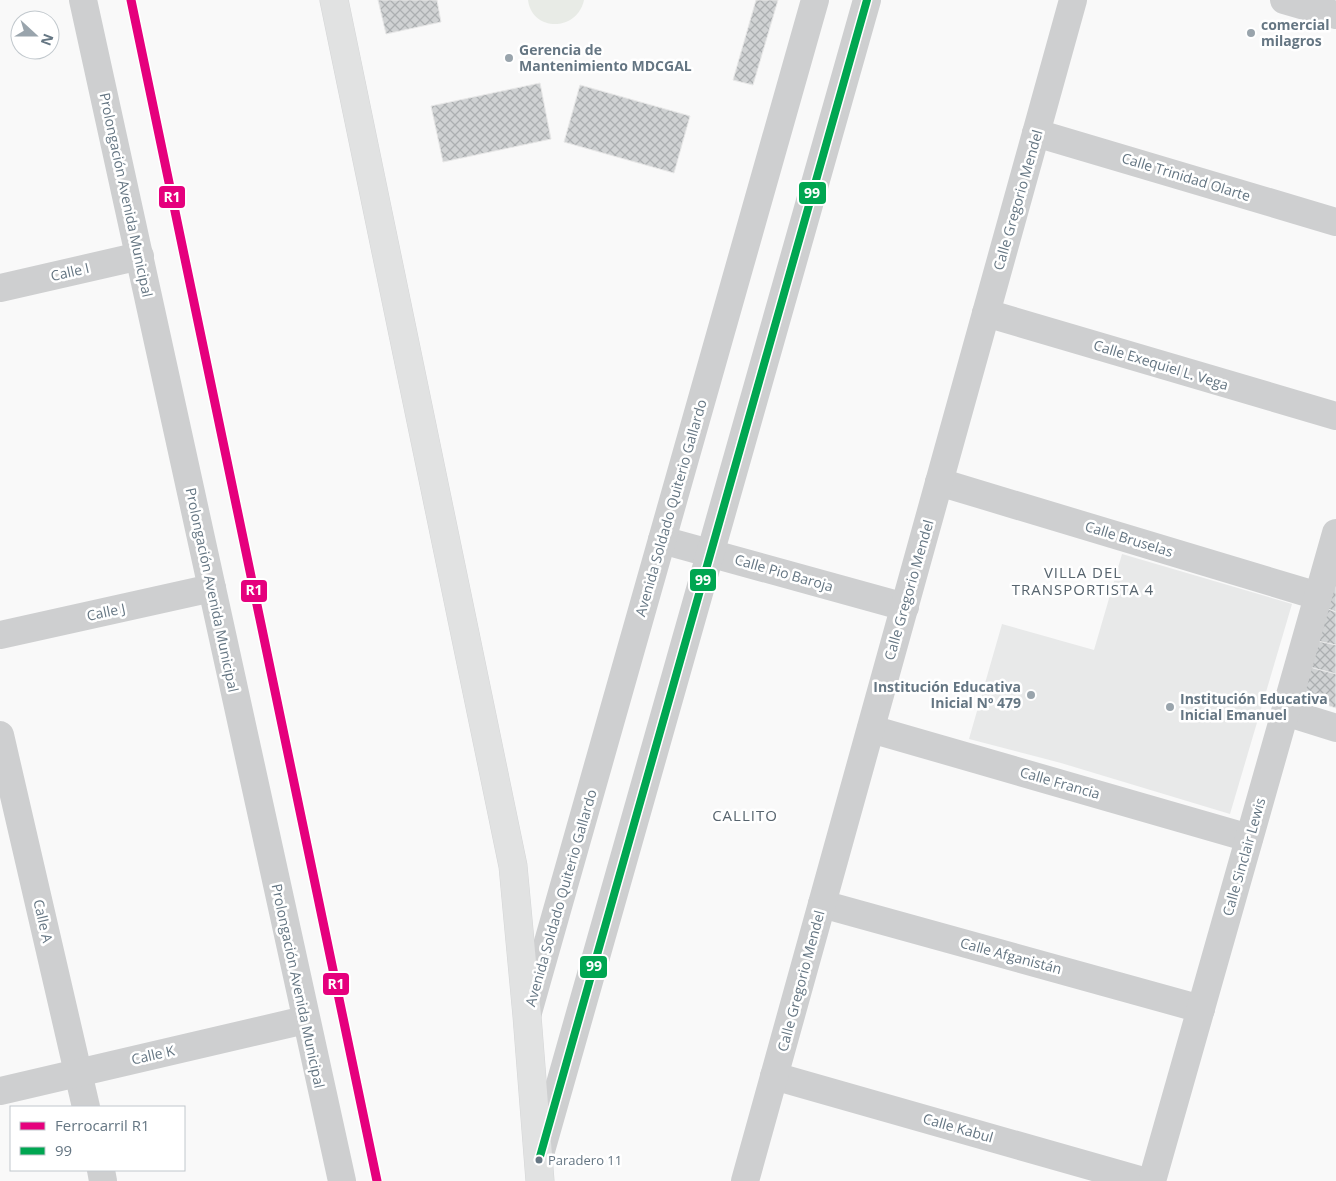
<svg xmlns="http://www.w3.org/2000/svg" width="1336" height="1181" viewBox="0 0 1336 1181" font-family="'Open Sans',sans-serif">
	<defs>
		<pattern id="building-cross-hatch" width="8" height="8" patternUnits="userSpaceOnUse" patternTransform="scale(1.25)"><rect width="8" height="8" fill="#d0d2d3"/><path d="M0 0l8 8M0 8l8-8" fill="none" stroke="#acafb1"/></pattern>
	</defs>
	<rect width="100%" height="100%" fill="#f9f9f9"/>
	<polygon fill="#e8e9e9" points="1122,554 1292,604 1230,814 1061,763 969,739 1002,624 1094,650"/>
	<path fill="#e8ebe6" d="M528 0H584C577 32 532 32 528 0Z"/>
	<g fill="url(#building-cross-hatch)" stroke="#e8e8e8">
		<polygon points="378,0 437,0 441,22 386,34"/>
		<polygon points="756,0 778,0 753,85 733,80"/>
		<polygon points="540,83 551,139 443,162 431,106"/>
		<polygon points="580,85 690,116 674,173 564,142"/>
		<polygon points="1336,581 1336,612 1325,608"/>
		<polygon points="1325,608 1336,612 1336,645 1317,641"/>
		<polygon points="1317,641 1336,645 1336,674 1309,667"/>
		<polygon points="1309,667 1336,674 1336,708 1302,697"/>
	</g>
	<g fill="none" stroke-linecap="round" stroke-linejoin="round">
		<g stroke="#d5d6d7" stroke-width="29">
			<polyline id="major" points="334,0 513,866 527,1016 540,1181"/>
		</g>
		<g stroke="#cecfd0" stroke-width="28">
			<polyline points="83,0 342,1181"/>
			<polyline points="1284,0 1336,15"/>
			<polyline points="1036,133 1336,222"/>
			<polyline points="0,288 140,256"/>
			<polyline points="986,313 1336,416"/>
			<polyline points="939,482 1318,596"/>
			<polyline points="662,540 905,607"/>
			<polyline points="0,635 212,588"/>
			<polyline points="1285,712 1336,728"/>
			<polyline points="871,729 1249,838"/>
			<polyline points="0,735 86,1107"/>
			<polyline points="822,904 1201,1009"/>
			<polyline points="527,1016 815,0"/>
			<polyline points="774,1076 1143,1181"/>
			<polyline points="0,1091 305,1020"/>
			<polyline points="539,1158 867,0"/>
			<polyline points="101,1170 103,1181"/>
			<polyline points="745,1181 1073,0"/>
			<polyline points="1152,1181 1336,533"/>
		</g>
		<use href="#major" stroke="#e1e2e2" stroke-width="28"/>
		<g stroke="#fff" stroke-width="11">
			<polyline id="bus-1" points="539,1160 867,0"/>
		</g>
		<use href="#bus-1" stroke="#00a651" stroke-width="8"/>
		<g stroke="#fff" stroke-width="12">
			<polyline id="rail-1" points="131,0 377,1181"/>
		</g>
		<use href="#rail-1" stroke="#e5007d" stroke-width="9"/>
	</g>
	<g fill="#99a4ac" stroke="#fff" stroke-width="2">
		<circle cx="1251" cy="33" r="5"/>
		<circle cx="509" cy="58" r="5"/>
		<circle cx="1031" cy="695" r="5"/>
		<circle cx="1170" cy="707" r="5"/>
	</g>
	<circle fill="#657683" stroke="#fff" stroke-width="2" cx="539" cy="1160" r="4.5"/>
	<g text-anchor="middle" stroke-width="5" stroke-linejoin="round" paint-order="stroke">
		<g font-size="13" fill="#657683" stroke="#fff" text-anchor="start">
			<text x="548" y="1165">Paradero 11</text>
		</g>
		<g font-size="14" font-weight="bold" fill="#657683" stroke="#fff" text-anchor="start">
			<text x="1261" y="30">comercial<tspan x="1261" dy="16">milagros</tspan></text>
			<text x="519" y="55">Gerencia de<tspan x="519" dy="16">Mantenimiento MDCGAL</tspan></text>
			<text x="1021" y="692" text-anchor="end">Institución Educativa<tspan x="1021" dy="16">Inicial Nº 479</tspan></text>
			<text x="1180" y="704">Institución Educativa<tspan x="1180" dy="16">Inicial Emanuel</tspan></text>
		</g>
		<g font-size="14" fill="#657683" stroke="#fff">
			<text transform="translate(1186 177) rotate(17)" y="5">Calle Trinidad Olarte</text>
			<text transform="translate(126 195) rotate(78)" y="5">Prolongación Avenida Municipal</text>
			<text transform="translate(1018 200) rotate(-74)" y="5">Calle Gregorio Mendel</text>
			<text transform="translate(70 272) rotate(-13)" y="5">Calle I</text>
			<text transform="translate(1161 365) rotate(17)" y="5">Calle Exequiel L. Vega</text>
			<text transform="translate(671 508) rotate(-74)" y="5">Avenida Soldado Quiterio Gallardo</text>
			<text transform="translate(1129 539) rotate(17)" y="5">Calle Bruselas</text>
			<text transform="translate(784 573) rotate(16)" y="5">Calle Pio Baroja</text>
			<text transform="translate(212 590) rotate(78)" y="5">Prolongación Avenida Municipal</text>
			<text transform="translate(909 590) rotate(-74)" y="5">Calle Gregorio Mendel</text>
			<text transform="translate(106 612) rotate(-12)" y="5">Calle J</text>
			<text transform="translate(1060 783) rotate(16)" y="5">Calle Francia</text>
			<text transform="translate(1244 857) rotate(-74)" y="5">Calle Sinclair Lewis</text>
			<text transform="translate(561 898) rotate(-74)" y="5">Avenida Soldado Quiterio Gallardo</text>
			<text transform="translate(43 921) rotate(77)" y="5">Calle A</text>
			<text transform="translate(1011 956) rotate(15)" y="5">Calle Afganistán</text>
			<text transform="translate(801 981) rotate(-75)" y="5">Calle Gregorio Mendel</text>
			<text transform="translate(298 986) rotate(78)" y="5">Prolongación Avenida Municipal</text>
			<text transform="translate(153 1055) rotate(-13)" y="5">Calle K</text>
			<text transform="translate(958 1128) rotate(16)" y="5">Calle Kabul</text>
		</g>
		<g font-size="15" letter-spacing="1" fill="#57646e" stroke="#fff">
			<text x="1083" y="578">VILLA DEL<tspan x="1083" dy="17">TRANSPORTISTA 4</tspan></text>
			<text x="745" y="821">CALLITO</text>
		</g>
	</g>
	<g stroke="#fff" stroke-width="2">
		<rect x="798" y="181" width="29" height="24" rx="5" fill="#00a651"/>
		<rect x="158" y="185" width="28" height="24" rx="5" fill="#e5007d"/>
		<rect x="689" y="568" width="28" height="24" rx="5" fill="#00a651"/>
		<rect x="240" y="579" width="28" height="24" rx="5" fill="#e5007d"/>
		<rect x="579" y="955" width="29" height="24" rx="5" fill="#00a651"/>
		<rect x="322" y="972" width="28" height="24" rx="5" fill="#e5007d"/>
	</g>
	<g font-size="14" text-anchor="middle" font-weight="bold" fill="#fff">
		<text x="812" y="198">99</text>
		<text x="172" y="202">R1</text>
		<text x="703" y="585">99</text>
		<text x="254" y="595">R1</text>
		<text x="594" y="971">99</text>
		<text x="336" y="989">R1</text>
	</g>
	<rect x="10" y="1106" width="175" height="65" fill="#ffffff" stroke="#c1c8cd"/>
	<rect x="20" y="1122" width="25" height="8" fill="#e5007d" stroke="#c1c8cd"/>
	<text x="55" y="1131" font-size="15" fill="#657683">Ferrocarril R1</text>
	<rect x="20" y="1147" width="25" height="8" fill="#00a651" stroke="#c1c8cd"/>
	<text x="55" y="1156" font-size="15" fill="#657683">99</text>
	<g transform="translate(35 35) rotate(111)"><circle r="24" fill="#ffffff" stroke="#c1c8cd"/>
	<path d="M0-4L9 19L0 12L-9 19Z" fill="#99a4ac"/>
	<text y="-8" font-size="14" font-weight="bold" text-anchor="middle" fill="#657683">N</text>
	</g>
</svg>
